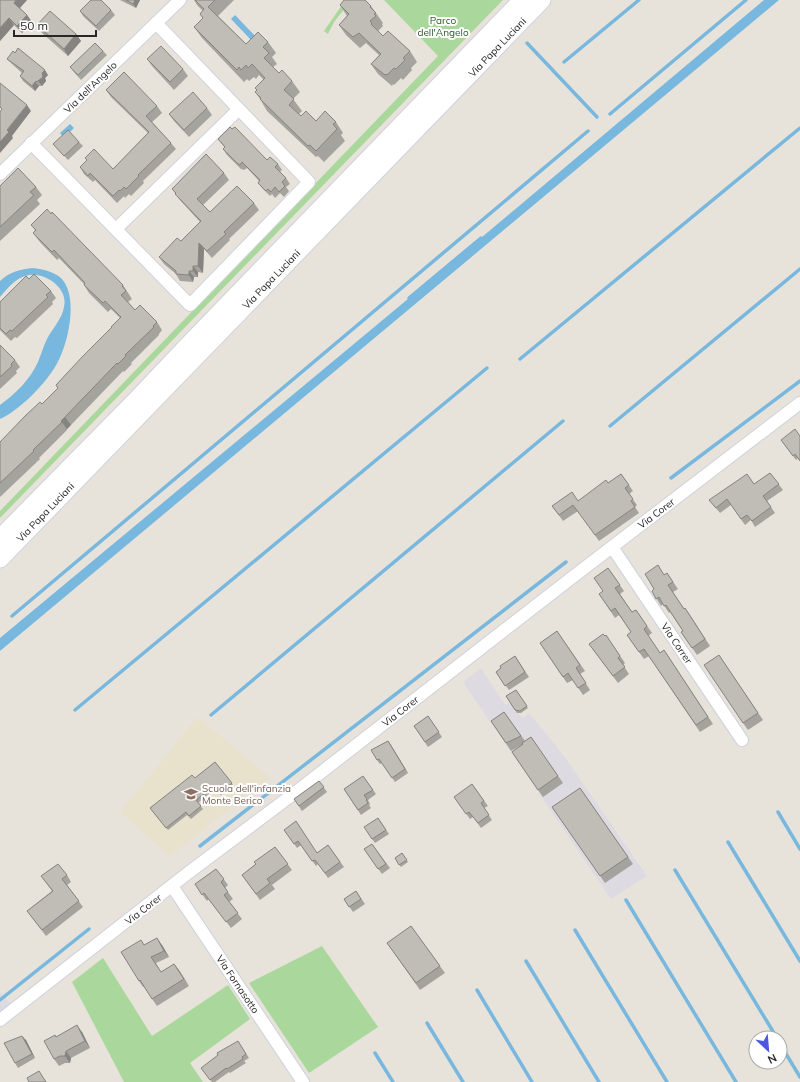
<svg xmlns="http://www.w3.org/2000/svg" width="800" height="1082" viewBox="0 0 800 1082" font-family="Mulish,sans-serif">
	<rect width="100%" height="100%" fill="#e8e3da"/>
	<g fill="#dddae1">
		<polygon points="481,668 505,705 511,702 521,717 523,718 529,713 548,736 566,759 647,876 611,899 463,682"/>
		<polygon points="0,992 15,1008 0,1020"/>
	</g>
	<polygon fill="#e8e1cb" points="197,717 270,777 170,856 120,812"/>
	<g fill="#aad89c">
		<polygon points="384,0 503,0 0,518 0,511 438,56"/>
		<polygon points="342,5 346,7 334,22 328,34 324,31"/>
		<polygon points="322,946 378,1027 309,1073 249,983"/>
		<polygon points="103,958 152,1036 228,985 250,1019 190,1063 203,1082 124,1082 72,982"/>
	</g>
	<g fill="#79b8de">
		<polygon points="764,0 779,0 0,651 0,638 444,269"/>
		<polygon points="235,15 256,37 252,41 231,19"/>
		<polygon points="70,124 74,128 64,138 60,133"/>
		<path d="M33 268C43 269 55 272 62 279 79 298 68 347 55 367 44 385 20 410 0 419V405C15 394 30 380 38 362 41 355 43 347 47 339 52 329 62 319 64 307 69 289 46 272 29 275 16 277 8 288 0 297V281C9 272 21 269 33 268Z"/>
	</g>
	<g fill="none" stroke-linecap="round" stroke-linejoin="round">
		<g stroke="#79b8de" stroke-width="3.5">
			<polyline points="527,43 597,117"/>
			<polyline points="564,62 639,0"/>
			<polyline points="610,114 746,0"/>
			<polyline points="409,298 481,238"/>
			<polyline points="520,359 800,128"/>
			<polyline points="610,426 800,269"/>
			<polyline points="671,478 800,381"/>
			<polyline points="12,616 588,131"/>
			<polyline points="75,710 487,368"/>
			<polyline points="211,715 563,421"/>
			<polyline points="778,812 800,849"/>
			<polyline points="728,842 800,961"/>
			<polyline points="200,846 566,562"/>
			<polyline points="675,870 777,1038"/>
			<polyline points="626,900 736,1082"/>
			<polyline points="575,930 667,1082"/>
			<polyline points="526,961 599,1082"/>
			<polyline points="477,990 532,1082"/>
			<polyline points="0,1000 89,929"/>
			<polyline points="427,1023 463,1082"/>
			<polyline points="780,1044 800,1077"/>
			<polyline points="375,1053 393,1082"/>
		</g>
		<g stroke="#cfd1de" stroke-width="14">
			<g id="street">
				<polyline points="31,143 190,305 309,182 156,23"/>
				<polyline points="0,174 180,0"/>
				<polyline points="116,229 238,110"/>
				<polyline points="612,547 742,740"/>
				<polyline points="172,886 303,1082"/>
				<polyline points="0,1020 188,873 292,795 574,576 800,403"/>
			</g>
		</g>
		<g stroke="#cfd1de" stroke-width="19">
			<g id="secondary">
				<polyline points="0,538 136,400 188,345 522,0"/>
				<polyline points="0,559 542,0"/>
			</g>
		</g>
		<use href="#street" stroke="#fff" stroke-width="12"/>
		<use href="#secondary" stroke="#fff" stroke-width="17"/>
	</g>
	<g fill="#a5a39d">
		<polygon points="0,0 27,0 20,8 27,15 32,22 22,33 14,25 0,41"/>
		<polygon points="120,0 140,0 136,8"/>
		<polygon points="194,0 234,0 218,16 246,44 268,42 276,53 272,57 277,64 273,67 279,73 292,81 300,92 293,99 302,111 299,114 301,116 316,121 336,122 343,133 341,135 345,141 324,162 318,156 316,157 267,111 260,99 255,92 257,90 255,88 264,80 259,75 256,79 254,77 249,81 247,79 244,82 202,38 194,27 203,18 200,14 203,11 197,5"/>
		<polygon points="340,5 371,6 383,23 382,24 383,26 378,31 383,36 410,51 417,62 411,68 412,70 403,80 401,78 394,85 393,84 392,86 378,74 371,64 379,55 366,43 360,48 346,35 339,25 347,16"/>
		<polygon points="111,10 115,15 99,31 83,16 80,11"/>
		<polygon points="37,25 76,34 81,41 68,56 42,33"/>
		<polygon points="103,51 107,55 81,80 73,71 70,67"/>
		<polygon points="7,59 48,75 45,78 46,81 42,86 39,86 35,91 23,81 20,76 22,73 11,63"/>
		<polygon points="147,59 183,69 188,76 174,90 152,66"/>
		<polygon points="106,90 157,106 162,113 152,122 171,143 176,149 143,181 144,183 131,196 129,194 125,198 124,196 117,203 95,180 93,182 84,174 80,167 87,160 85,158 113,169 148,133 111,97"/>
		<polygon points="207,108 212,115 189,137 174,121 169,114"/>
		<polygon points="218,139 278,164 282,170 280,172 286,178 290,184 286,187 289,191 284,197 280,193 275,198 272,194 270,196 262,188 258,183 259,181 247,168 244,170 241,169 227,155 223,149 225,148"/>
		<polygon points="79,142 83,146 68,160 57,148 53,144"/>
		<polygon points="224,173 229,180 203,205 210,212 254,203 259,210 229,239 230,240 212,258 204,249 203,273 198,272 198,277 194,277 193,282 180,281 176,274 164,264 159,257 181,241 200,222 180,200 172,189"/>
		<polygon points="0,186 36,187 42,195 37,200 40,204 0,241"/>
		<polygon points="31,225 123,285 132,299 128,302 135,310 157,322 162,330 159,334 159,335 131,363 132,364 124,372 123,371 71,425 67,429 67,430 39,458 40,459 0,497 0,442 42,404 58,388 56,385 112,328 120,318 111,309 108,312 89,293 84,285 84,284 59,258 57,260 39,241 33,233 35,230"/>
		<polygon points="29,279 51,291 56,298 52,302 53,304 17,338 15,337 11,341 0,330 0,302"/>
		<polygon points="0,345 15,360 20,367 16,371 17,373 0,389"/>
		<polygon points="795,429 798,458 796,460 784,444"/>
		<polygon points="770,473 783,490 767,501 775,513 755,527 751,520 745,525 731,505 720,513 709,500 754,484"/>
		<polygon points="621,474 633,491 629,494 637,505 635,507 639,513 599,541 578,511 563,521 552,506 578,501 608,483"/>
		<polygon points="608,568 624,591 620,594 632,612 636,610 652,633 648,636 660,653 664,650 713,724 700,732 649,656 644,659 627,635 631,632 619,615 615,618 599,594 603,591"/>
		<polygon points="667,573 678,589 673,592 684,609 685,608 690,615 710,646 697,655 681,632 683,631 670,612 669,613 663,604 661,606 652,591 654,589 664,575"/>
		<polygon points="557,631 585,671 580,674 590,690 583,695 573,680 567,683 540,643"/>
		<polygon points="606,635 625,663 623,665 629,674 618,683 589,644"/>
		<polygon points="719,655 763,720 748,730 743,723"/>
		<polygon points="515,656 529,677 509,690 496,672 501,668"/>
		<polygon points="516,690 528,708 521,713 517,713 506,696"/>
		<polygon points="504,712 525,741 531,737 563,783 543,797 512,752 523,744 511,751 491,721"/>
		<polygon points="428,716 442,737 428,747 414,726"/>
		<polygon points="388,741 408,773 395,782 382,763 380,764 377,760"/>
		<polygon points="215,762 233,785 221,795 216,788 198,803 203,809 191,819 187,815 168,830 150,808 195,778"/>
		<polygon points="363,776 376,794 368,800 370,804 369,805 371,808 361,815 344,789"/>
		<polygon points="319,781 327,792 302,811 294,799"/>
		<polygon points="472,784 488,806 484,808 492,820 481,828 473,817 470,819 454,797"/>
		<polygon points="580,788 633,864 605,883 552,807"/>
		<polygon points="378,818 389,834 375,843 372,839"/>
		<polygon points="284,830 317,853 328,845 344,867 328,878 318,864 316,866 301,845 297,848"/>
		<polygon points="372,844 390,868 382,874 364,849"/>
		<polygon points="275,847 292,870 272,885 275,889 260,900 242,875 256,864"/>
		<polygon points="402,853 408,862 401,867 395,858"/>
		<polygon points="216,869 228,885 225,888 233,899 229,902 242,919 231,928 209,899 207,901 195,884"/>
		<polygon points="67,875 71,882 67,885 83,907 46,936 27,911 52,891 41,876"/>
		<polygon points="356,891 365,904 353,912 344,899"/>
		<polygon points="411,926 445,973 420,990 387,943"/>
		<polygon points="144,945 162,945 169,957 156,963 161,972 174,964 189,986 157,1006 144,987 143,987 139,981"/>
		<polygon points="82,1032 90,1048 71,1058 70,1063 65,1063 59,1066 54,1059 56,1037"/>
		<polygon points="26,1040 35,1058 18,1068 15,1063"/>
		<polygon points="238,1041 249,1058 244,1061 246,1063 230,1073 229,1072 215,1082 212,1082 201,1068"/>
	</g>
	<g fill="#868480">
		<polygon points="16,0 27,0 18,10 14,3"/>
		<polygon points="135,0 140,0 136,8 133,4"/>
		<polygon points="27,15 32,22 22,33 17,26"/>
		<polygon points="9,18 14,25 0,41 0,28"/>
		<polygon points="76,34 81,41 68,56 64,49"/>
		<polygon points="45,70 48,75 45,78 46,81 42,86 38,81 42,73"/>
		<polygon points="35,82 39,86 35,91 32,86"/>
		<polygon points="27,105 31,111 12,136 13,138 0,153 0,142 7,130"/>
		<polygon points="199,243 204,249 203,273 198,266"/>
		<polygon points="193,266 198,272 198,277 193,271"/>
		<polygon points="189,271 194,277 193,282 189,275"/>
		<polygon points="65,417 71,425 67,429 61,421"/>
		<polygon points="388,741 391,745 408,773 405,769"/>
		<polygon points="157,938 162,945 169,957 164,951"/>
		<polygon points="174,964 179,970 189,986 184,979"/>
		<polygon points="77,1025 82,1032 90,1048 85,1041"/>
		<polygon points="22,1036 26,1040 35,1058 32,1054"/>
		<polygon points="66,1051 71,1058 70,1063 65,1056"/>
	</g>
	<g fill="#c0bdb7" stroke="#868480">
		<polygon points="0,0 16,0 14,3 27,15 17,26 9,18 0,28"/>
		<polygon points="91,0 101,0 111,10 96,26 80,11"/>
		<polygon points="126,0 135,0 133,4"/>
		<polygon points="195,0 215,0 208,7 246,44 258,32 268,42 263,47 269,53 264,58 279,73 282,70 292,81 284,90 294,99 289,105 301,116 306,111 316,121 325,111 336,122 333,124 337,129 316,151 310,145 308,146 260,99 261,98 255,92 257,90 255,88 265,78 252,64 248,68 246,65 241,70 239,67 237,70 194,27 203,18 200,14 204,9"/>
		<polygon points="344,0 365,0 371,6 370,7 376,13 374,14 376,16 370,21 372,23 371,24 383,36 388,31 410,51 403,58 405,60 396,69 394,68 387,75 386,74 385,75 371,64 381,54 359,33 353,37 339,25 349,14 340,5"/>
		<polygon points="50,11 76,34 64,49 37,25"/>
		<polygon points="95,43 103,51 78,75 70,67"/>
		<polygon points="161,46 183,69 170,82 147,59"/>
		<polygon points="18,48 45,70 42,73 43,77 38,81 35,82 32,86 20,76 24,71 7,59 13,51 15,53"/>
		<polygon points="124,72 157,106 146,116 171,143 138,175 139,176 126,189 124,187 120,191 119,190 113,196 90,173 88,176 80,167 87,160 85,158 94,149 113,169 149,132 106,90"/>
		<polygon points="0,83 27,105 7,130 9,132 0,142 0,112 2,109 0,107"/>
		<polygon points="193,92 207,108 184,130 169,114"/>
		<polygon points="230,127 232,129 235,127 267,160 270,157 278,164 275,167 286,178 282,182 285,186 279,192 275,187 271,192 268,189 266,191 258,183 260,180 242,162 240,165 237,163 223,149 225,147 218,139"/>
		<polygon points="68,130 79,142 64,156 53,144"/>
		<polygon points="206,154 224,173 197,199 210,212 237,186 254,203 224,232 226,234 207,251 199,243 198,266 193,266 193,271 189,271 189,275 176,274 176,271 159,257 177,238 181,241 201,221 175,194 176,193 172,189"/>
		<polygon points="18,168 36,187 30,192 34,195 0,227 0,186"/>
		<polygon points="47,209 51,214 52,212 123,285 122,286 126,291 121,295 135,310 140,305 157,322 153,326 154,327 125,355 126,356 118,364 117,363 65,417 61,421 62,422 33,450 34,451 0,483 0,442 25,416 40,402 42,404 58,388 56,385 83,356 112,327 111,327 121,317 105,301 103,303 84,285 85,283 54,250 52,252 33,233 36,230 31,225"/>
		<polygon points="34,274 51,291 46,295 48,297 12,331 10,330 6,334 0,328 0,302 26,276 29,279"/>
		<polygon points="0,345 15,360 11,364 12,366 0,377"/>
		<polygon points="795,429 800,436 800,461 795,454 793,456 781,440"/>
		<polygon points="770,473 779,484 763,496 771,507 752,521 747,515 741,519 727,499 716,508 709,500 747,474 754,484"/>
		<polygon points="621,474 629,485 625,488 633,499 631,501 635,507 595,535 573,505 559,515 552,506 572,492 578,501 606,480 608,483"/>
		<polygon points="658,565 664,575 667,573 673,582 668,585 684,609 685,608 705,639 692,648 681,632 683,631 666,605 664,606 659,597 656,599 652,591 654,589 645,574"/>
		<polygon points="608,568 620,585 615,588 632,612 636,610 647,626 644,629 660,653 664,650 708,717 696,725 644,649 639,652 627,635 631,632 615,608 611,611 599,594 603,591 594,578"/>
		<polygon points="557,631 580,665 576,668 586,683 578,688 568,673 563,677 540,643"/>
		<polygon points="603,634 605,636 606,635 620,656 618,658 625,667 613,676 589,644"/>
		<polygon points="719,655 758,713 743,723 704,665"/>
		<polygon points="515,656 525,672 505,686 496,672 501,668 500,666"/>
		<polygon points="516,690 527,706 520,711 515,710 506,696"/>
		<polygon points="504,712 521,736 506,743 491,721"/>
		<polygon points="428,716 439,732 425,742 414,726"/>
		<polygon points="531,737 558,776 538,790 512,752 523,744 522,743"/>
		<polygon points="388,741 405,769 392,778 379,759 377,760 371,750"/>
		<polygon points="215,762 232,783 220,792 214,786 196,800 201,806 189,816 186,812 166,828 150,808 192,775 195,778"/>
		<polygon points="363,776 373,790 364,795 367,799 366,800 368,803 358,810 344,789"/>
		<polygon points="319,781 324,787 299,806 294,799"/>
		<polygon points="472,784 484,801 481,803 489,815 478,823 469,812 466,814 454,797"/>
		<polygon points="580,788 628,857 600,876 552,807"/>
		<polygon points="378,818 386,830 372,839 364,827"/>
		<polygon points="296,821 317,853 328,845 340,862 325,873 315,860 312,861 298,841 294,844 284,830"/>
		<polygon points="372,844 386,864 378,869 364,849"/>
		<polygon points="275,847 288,864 267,879 270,883 256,894 242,875 256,864 254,862"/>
		<polygon points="402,853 407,860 399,865 395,858"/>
		<polygon points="58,864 67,875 62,879 79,901 42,930 27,911 53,891 41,876"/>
		<polygon points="216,869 224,879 221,882 228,892 224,895 238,913 226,922 204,893 202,895 195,884"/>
		<polygon points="356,891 361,899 349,907 344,899"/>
		<polygon points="411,926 440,966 416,983 387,943"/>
		<polygon points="157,938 164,951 151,957 161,972 174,964 184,979 152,999 140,980 139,981 121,952 141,940 144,945"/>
		<polygon points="77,1025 85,1041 66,1051 65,1056 60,1056 54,1059 44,1041 55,1035 56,1037"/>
		<polygon points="22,1036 32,1054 15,1063 4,1043"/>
		<polygon points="238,1041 246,1054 242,1057 243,1059 227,1069 226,1068 210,1080 201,1068 218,1055 217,1053"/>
		<polygon points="39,1071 46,1082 29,1082 27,1078"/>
	</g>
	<defs>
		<g id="school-bare" transform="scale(1.08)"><path d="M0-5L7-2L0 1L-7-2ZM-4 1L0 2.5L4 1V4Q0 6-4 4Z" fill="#8d6e63" stroke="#fff" stroke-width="2.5" paint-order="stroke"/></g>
	</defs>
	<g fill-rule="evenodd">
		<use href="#school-bare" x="191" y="794"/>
	</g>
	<g text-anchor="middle" stroke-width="4" stroke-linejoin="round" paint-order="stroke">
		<g font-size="10" fill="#275921" stroke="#fff">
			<text x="443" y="24">Parco<tspan x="443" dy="12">dell'Angelo</tspan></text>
		</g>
		<g font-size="10" fill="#272727" stroke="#fff">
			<text transform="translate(497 47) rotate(-46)" y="4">Via Papa Luciani</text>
			<text transform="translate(90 87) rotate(-44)" y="4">Via dell'Angelo</text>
			<text transform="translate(271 279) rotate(-46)" y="4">Via Papa Luciani</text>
			<text transform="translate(45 512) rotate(-46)" y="4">Via Papa Luciani</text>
			<text transform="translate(656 513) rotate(-37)" y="4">Via Corer</text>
			<text transform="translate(677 643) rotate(56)" y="4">Via Correr</text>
			<text transform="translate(400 711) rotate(-38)" y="4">Via Corer</text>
			<text transform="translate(143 909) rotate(-38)" y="4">Via Corer</text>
			<text transform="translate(238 984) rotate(56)" y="4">Via Fornasotto</text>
		</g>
		<g font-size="10" fill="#785e54" stroke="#fff" text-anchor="start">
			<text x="202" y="792">Scuola dell'infanzia<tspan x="202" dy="12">Monte Berico</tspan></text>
		</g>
	</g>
	<g transform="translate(768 1050) rotate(154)"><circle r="19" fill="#ffffff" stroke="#a9a9a9"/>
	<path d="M0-3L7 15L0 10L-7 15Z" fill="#4c58e2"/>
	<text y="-6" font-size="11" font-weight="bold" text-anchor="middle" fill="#272727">N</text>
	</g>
	<path d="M14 30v6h82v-6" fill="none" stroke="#272727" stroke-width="2"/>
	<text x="20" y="30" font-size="12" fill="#272727" stroke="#ffffff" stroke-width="3" paint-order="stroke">50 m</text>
</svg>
